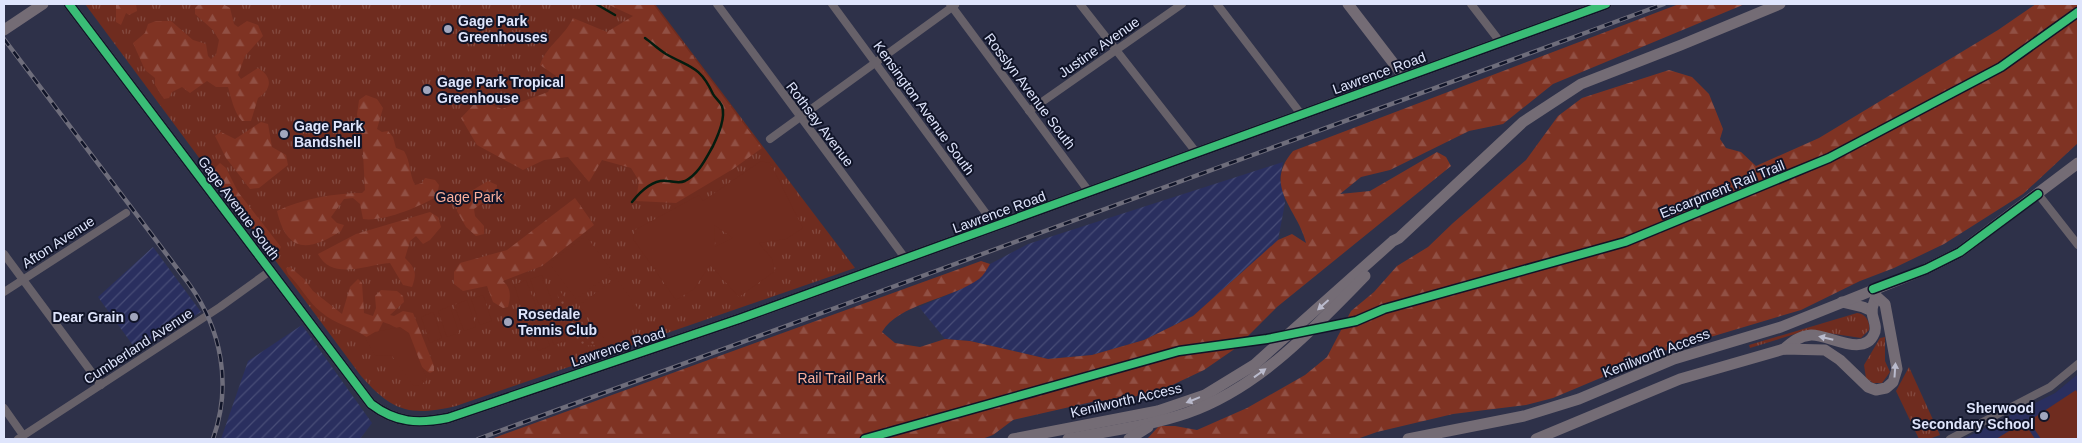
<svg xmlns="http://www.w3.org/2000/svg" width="2082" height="443" viewBox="0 0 2082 443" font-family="Helvetica,sans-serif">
	<defs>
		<pattern id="industrial-furrows" width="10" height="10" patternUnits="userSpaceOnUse" patternTransform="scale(1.25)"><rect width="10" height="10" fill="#2a2f5f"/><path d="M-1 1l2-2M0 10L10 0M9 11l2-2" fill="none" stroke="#484d77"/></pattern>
		<pattern id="grass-tufts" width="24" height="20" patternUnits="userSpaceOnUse" patternTransform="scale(1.25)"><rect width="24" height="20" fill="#6f2c1f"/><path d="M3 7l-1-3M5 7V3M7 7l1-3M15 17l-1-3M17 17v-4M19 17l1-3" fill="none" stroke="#834a40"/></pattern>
		<pattern id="forest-firs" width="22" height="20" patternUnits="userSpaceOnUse" patternTransform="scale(1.25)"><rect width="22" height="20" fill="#7f3323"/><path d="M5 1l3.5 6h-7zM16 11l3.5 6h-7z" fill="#915044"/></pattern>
		<pattern id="garden-dots" width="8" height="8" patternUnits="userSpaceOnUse" patternTransform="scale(1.25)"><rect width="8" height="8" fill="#6f2c1f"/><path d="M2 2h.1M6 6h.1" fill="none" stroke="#834a40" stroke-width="1.8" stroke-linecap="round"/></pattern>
	</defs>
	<rect width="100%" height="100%" fill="#2e3149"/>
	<polygon fill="#2a2f5f" points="2078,374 2078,439 1963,439 2055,393"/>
	<g fill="url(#industrial-furrows)">
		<polygon points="1283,162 1280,178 1285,203 1278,240 1193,316 1144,340 1092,355 1048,359 970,341 945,339 919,307 957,291 980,278 990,264 1028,244"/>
		<polygon points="153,247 201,312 137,351 98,297"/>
		<polygon points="302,325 372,423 360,439 221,439 248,361"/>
	</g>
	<g fill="url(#grass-tufts)">
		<path d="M85 4H655L855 268 456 406C409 417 392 411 361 376Z"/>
		<path d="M1857 313C1866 314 1870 321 1869 330L1861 338 1808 330 1750 348 1749 345Z"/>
		<polygon points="1885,337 1885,361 1890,372 1882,383 1873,383 1866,378 1864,365 1880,338"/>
		<polygon points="1909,367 1940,435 1929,439 1919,439 1896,391"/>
	</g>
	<g fill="url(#forest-firs)">
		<polygon points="116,4 136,4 137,11 129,15 126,13 121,25 116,22"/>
		<path d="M199 4H223L230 8 234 24 238 27 247 21 258 25 263 36 245 56 238 75 241 79 258 68C273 77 272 89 258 98L251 121H242C233 110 232 100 228 87H216L207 81 190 93 182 87 172 92 169 98 164 99 155 85V78L145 70 133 43 145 33 148 24 156 21H171L193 40 206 44 208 56 211 59 216 55 219 40 213 30 195 14V8Z"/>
		<path d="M607 4H653L762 148 733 169 676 203 636 201 639 181 631 168 602 160 589 182 568 157 544 160 523 170 477 145 461 118 478 100 502 109 548 92 556 76 540 65C547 45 565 36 573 18L607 32 633 16Z"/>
		<path d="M1679 4H1745L1553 84 1503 124 1469 131 1390 170 1361 177 1340 194 1370 191 1437 152 1446 157 1451 166 1277 307 1236 348 1204 370 1166 388 1122 400 1096 401 1013 420 993 435 982 439H491L981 261 990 264C987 269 984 275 979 279 952 299 898 304 882 332L895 343 920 347 945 339 970 341 1048 359 1092 355 1144 340 1193 316 1278 240 1292 234 1306 243C1298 209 1262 187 1293 151Z"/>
		<polygon points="2036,4 2078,4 2078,143 2023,194 1944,244 1894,268 1860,281 1801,310 1667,350 1553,398 1526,405 1453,414 1377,432 1357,439 1147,439 1159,426 1175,426 1197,430 1247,408 1305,375 1327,357 1351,311 1374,292 1397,266 1428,247 1453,223 1526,160 1558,116 1582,98 1669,70 1692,77 1709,94 1723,129 1720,139 1726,148 1741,152 1756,166 1819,138 1998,30"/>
		<path d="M366 95 377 99 383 108 377 129 382 132 388 131 393 137 396 148 404 151C411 162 409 174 415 185L422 183 425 178 435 180 439 185 437 196C420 207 383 222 363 219L360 204 353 198 344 199 331 217 337 223 344 225 341 231C308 252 287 253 277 211 301 199 335 193 362 193L365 190 362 135 357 115 359 100Z"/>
		<polygon points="261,122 268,124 272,147 286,155 288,165 259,188 250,189 226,158 215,136 221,132 235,139"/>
		<polygon points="220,163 226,168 238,192 281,247 278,253 273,254 219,181 215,174 216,167"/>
		<polygon points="488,181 497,185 496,193 474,209 475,216 484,226 484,234 476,236 466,227 457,211 458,203 461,197"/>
		<path d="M575 198 594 225 542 266 503 281C511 288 511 296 508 307L503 308 493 302 487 286 463 291 454 284V272L460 263 507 250Z"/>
		<path d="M430 212 438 217 441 227 430 240 423 244 416 236 410 241 405 258C416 269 417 273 412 287L403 285 390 263C365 265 332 281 318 254L356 234Z"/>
		<path d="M290 267 304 279 313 291 342 314 350 287 358 279 362 283 364 313 373 316 376 308 375 296 381 290 397 291 403 296 404 302 390 315 394 316 403 311 413 313 434 366V371L430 373C402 356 421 334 383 322L377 334 368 338C353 327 336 325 321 312 308 302 300 285 288 274L286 268Z"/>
	</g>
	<polygon fill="url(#garden-dots)" points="560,291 599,345 578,346 556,292"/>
	<g fill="#6f2c1f" fill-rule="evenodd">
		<path d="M761 161 770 163 803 228 786 239 759 243 772 259 775 271 739 297 710 265 694 289 676 300 633 239 635 230 699 195 703 201ZM714 225 733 238 715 247Z"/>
		<polygon points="586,236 613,272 576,299 549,263"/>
		<polygon points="542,275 552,301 539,305 530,279"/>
		<polygon points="616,278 642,314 606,341 579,305"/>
		<polygon points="526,280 536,306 523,311 514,285"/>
		<polygon points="483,295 492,321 480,325 471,299"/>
		<polygon points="467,300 476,327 464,331 454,305"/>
		<polygon points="450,306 459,333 447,337 438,311"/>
		<polygon points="433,312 442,338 430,343 421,317"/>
		<polygon points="557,315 566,341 554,345 545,319"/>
		<polygon points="541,320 550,346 538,351 529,324"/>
		<polygon points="400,327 409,333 427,380 419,386 413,385 392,356 375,355 365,338 375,332"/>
		<polygon points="2076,390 2078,394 2078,439 2041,439 2029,421"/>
		<polygon points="2024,422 2035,439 1996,439"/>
	</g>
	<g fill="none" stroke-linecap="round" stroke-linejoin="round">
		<g stroke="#041c0f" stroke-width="2.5">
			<polyline points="596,4 615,15"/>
			<path d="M632 202C640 192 652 179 667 181 674 181 678 184 685 181 699 174 706 158 713 146 718 135 726 118 722 106 720 101 715 98 713 94 700 66 691 68 666 54 658 49 652 43 645 38"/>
		</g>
		<g stroke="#676169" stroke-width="8">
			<polyline points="717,4 905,258"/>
			<polyline points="832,4 996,227"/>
			<polyline points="950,4 1090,193"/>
			<polyline points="1080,4 1196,152"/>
			<polyline points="1217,4 1301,114"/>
			<polyline points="1471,4 1501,43"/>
			<polyline points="1029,111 1182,4"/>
			<polyline points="770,139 955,5"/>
			<polyline points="2038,194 2078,245"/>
			<polyline points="4,254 101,385"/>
			<polyline points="4,292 126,213"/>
			<polyline points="4,408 23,435"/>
			<polyline points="18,439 220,307 270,271"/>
			<polyline points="1950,439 2050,387 2078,364"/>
		</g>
		<g stroke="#746c75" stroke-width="11">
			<path d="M69 4 371 404C396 423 418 424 448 418L739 319 1606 4"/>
			<polyline points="1348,4 1404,77"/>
			<polyline points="4,30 43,4"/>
			<polyline points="1842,302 1863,307 1872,311"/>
			<path d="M1784 349C1792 342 1799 336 1811 335 1828 334 1864 358 1874 334 1878 326 1872 319 1872 311 1872 306 1875 301 1876 296"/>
			<polyline points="1013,439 1158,411 1205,395 1254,365 1393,241 1399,238 1523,122 1581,84 1681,45 1780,4"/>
			<path d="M1068 439C1107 431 1149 426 1187 413 1259 388 1313 329 1365 276"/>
			<polyline points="1129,439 1148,427"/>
			<polyline points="1408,439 1524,416 1579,399 1674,359 1781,327 1926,269 1960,252 2078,163"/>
			<polyline points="1536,439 1680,379 1784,349 1825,350 1840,360 1868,387 1876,390 1886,388 1893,382 1897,369 1885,304 1876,296 1873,289"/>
		</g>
		<g stroke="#6e6d7b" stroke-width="4.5">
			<g id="rail">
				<path d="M4 39 189 284C222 330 232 385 213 439"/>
				<polyline points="478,439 1664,4"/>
			</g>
		</g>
		<use href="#rail" stroke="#101428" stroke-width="2.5" stroke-dasharray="8" stroke-linecap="butt"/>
		<g stroke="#101428" stroke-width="11">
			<g id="cycleway">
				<path d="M69 4 371 404C396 423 418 424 448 418L739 319 1606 4"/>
				<polyline points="1873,289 1926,269 1960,252 2038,194"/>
				<polyline points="865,439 1179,351 1267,339 1356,321 1384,309 1625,242 1829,158 2001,67 2078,12"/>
			</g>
		</g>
		<use href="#cycleway" stroke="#3abd76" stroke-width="8"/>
	</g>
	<defs><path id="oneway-solid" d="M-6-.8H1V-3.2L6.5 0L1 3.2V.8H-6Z" transform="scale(1.25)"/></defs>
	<g fill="#babbcd">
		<use href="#oneway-solid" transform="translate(1323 305) rotate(138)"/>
		<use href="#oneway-solid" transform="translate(1826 338) rotate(-167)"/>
		<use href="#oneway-solid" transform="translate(1895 370) rotate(-86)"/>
		<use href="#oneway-solid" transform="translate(1260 373) rotate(-36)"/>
		<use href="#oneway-solid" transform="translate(1193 400) rotate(158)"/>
	</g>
	<g fill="#a1a6bd" stroke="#101428" stroke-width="2">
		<circle cx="448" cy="29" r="5"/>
		<circle cx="427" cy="90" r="5"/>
		<circle cx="284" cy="134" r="5"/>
		<circle cx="134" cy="317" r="5"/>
		<circle cx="508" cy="322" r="5"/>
		<circle cx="2044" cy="416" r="5"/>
	</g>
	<g text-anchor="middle" stroke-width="4" stroke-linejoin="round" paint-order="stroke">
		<g font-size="14" font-weight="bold" fill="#dfe5fc" stroke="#101428" text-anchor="start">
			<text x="458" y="26">Gage Park<tspan x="458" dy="16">Greenhouses</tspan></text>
			<text x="437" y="87">Gage Park Tropical<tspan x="437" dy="16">Greenhouse</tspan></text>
			<text x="294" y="131">Gage Park<tspan x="294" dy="16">Bandshell</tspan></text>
			<text x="518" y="319">Rosedale<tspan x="518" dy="16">Tennis Club</tspan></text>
			<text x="124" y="322" text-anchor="end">Dear Grain</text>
			<text x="2034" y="413" text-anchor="end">Sherwood<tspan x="2034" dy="16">Secondary School</tspan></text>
		</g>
		<g font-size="14" fill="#dfe5fc" stroke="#101428">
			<text transform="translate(1099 47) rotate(-35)" y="5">Justine Avenue</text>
			<text transform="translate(1379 73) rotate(-20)" y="5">Lawrence Road</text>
			<text transform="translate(1030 91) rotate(53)" y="5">Rosslyn Avenue South</text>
			<text transform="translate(924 108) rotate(54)" y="5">Kensington Avenue South</text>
			<text transform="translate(820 124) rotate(53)" y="5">Rothsay Avenue</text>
			<text transform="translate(1722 189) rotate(-22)" y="5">Escarpment Rail Trail</text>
			<text transform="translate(239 208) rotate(53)" y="5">Gage Avenue South</text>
			<text transform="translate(999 212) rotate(-20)" y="5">Lawrence Road</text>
			<text transform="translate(58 242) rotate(-33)" y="5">Afton Avenue</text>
			<text transform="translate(138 346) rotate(-33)" y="5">Cumberland Avenue</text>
			<text transform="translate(618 347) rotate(-18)" y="5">Lawrence Road</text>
			<text transform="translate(1656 353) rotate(-21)" y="5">Kenilworth Access</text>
			<text transform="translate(1126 400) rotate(-13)" y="5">Kenilworth Access</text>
		</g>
		<g font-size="14" fill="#fbaf9c" stroke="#101428">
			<text x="469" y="202">Gage Park</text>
			<text x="841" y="383">Rail Trail Park</text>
		</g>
	</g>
	<rect width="2082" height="443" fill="none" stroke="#dfe5fc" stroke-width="10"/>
</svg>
